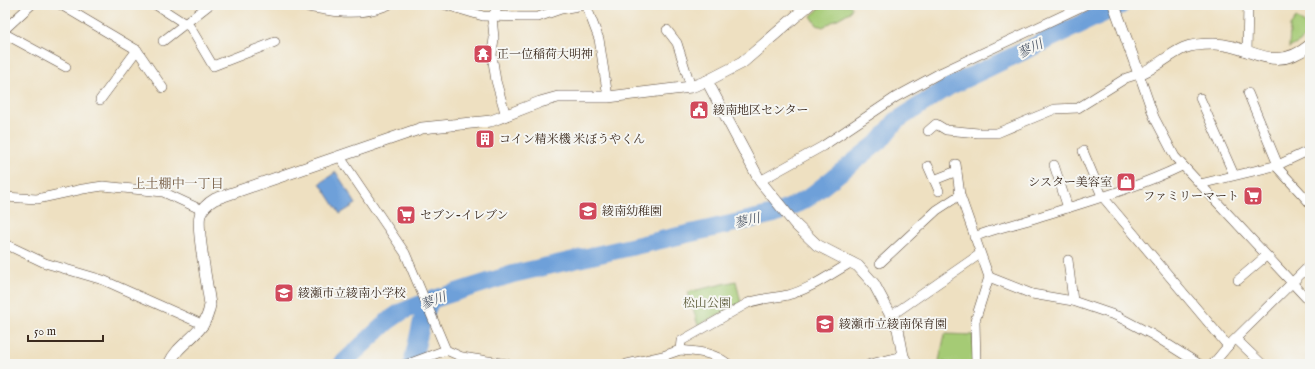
<svg xmlns="http://www.w3.org/2000/svg" width="1315" height="369" viewBox="0 0 1315 369" font-family="'IM FELL English','Noto Serif JP',serif">
	<rect width="100%" height="100%" fill="#f6f6f2"/>
	<filter id="ink" filterUnits="userSpaceOnUse"><feTurbulence type="fractalNoise" baseFrequency=".025" numOctaves="2"/><feDisplacementMap in="SourceGraphic" scale="8" xChannelSelector="R" yChannelSelector="G"/><feConvolveMatrix kernelMatrix="1 2 1 2 8 2 1 2 1" color-interpolation-filters="sRGB"/></filter>
	<filter id="wash" filterUnits="userSpaceOnUse"><feTurbulence type="fractalNoise" baseFrequency=".012" numOctaves="4" result="noise"/><feDisplacementMap in="SourceGraphic" scale="16" xChannelSelector="R" yChannelSelector="G"/><feGaussianBlur stdDeviation="0.9" result="paint"/><feColorMatrix in="noise" values="0 0 0 0 0 0 0 0 0 0 0 0 0 0 0 0 0 1.4 0 .05"/><feComposite in="paint" operator="in"/></filter>
	<g filter="url(#wash)">
		<rect width="100%" height="100%" fill="#eee0c1"/>
		<g fill="#a5cb75" stroke="#707a4a">
			<polygon points="823,5 850,5 852,7 850,12 823,27 817,25 811,16"/>
			<polygon points="1296,18 1310,28 1310,32 1300,42 1289,48 1290,26"/>
			<polygon points="736,281 741,303 698,325 688,292"/>
			<polygon points="945,334 973,335 974,364 952,364 939,361"/>
		</g>
		<polygon fill="#6ea0d9" stroke="#54657c" points="336,172 356,204 340,214 320,183"/>
		<g fill="none" stroke-linecap="round" stroke-linejoin="round">
			<g stroke="#6ea0d9" stroke-width="18">
				<polyline points="342,364 388,321 401,312 431,300 513,274 774,214 793,206 808,198 880,141 896,121 950,86 1121,5"/>
				<polyline points="412,364 422,321 431,300"/>
			</g>
		</g>
	</g>
	<g filter="url(#ink)">
		<g fill="none" stroke-linecap="round" stroke-linejoin="round">
			<g stroke="#564536" stroke-width="10">
				<g id="minor">
					<polyline points="61,5 137,50 163,88"/>
					<polyline points="156,5 190,27 213,66 275,42"/>
					<path d="M297 5C330 11 356 18 388 5"/>
					<polyline points="446,5 483,16 520,17 538,17 561,9 584,5"/>
					<polyline points="499,5 492,17 494,38 492,55 496,81 506,116"/>
					<polyline points="586,5 599,39 608,97"/>
					<polyline points="5,29 31,5"/>
					<polyline points="667,30 677,43 691,87"/>
					<polyline points="5,34 66,67"/>
					<polyline points="163,41 209,5"/>
					<polyline points="1247,52 1248,5"/>
					<polyline points="1248,93 1278,165"/>
					<polyline points="1200,98 1234,175"/>
					<polyline points="100,100 137,50"/>
					<polyline points="928,131 936,124 946,130 978,133 997,133 1055,109 1078,108 1126,78 1139,74 1154,117 1175,157 1310,302"/>
					<polyline points="1083,151 1102,196 1228,346"/>
					<polyline points="340,157 405,253 446,350"/>
					<polyline points="956,164 960,195 989,277 975,321 976,364"/>
					<polyline points="1054,165 1068,208"/>
					<polyline points="1275,165 1309,202 1310,200"/>
					<polyline points="928,166 939,191"/>
					<polyline points="934,180 957,171"/>
					<polyline points="760,181 823,146 896,97 942,72 1085,5"/>
					<polyline points="1200,184 1278,165 1310,150"/>
					<polyline points="5,197 37,199 83,189 103,186 163,192 202,210"/>
					<path d="M974 237C993 229 1013 225 1032 219 1080 204 1137 188 1182 166"/>
					<polyline points="5,244 45,263 103,280 204,325"/>
					<polyline points="1068,260 1073,301"/>
					<polyline points="880,263 937,210 960,195"/>
					<polyline points="989,277 1032,294 1073,301 1117,316 1153,335 1199,364"/>
					<polyline points="1238,280 1266,256"/>
					<polyline points="892,315 980,254"/>
					<polyline points="1236,339 1262,364"/>
					<path d="M680 350C699 352 713 352 728 364"/>
					<polyline points="408,364 446,350 462,357 507,364"/>
					<path d="M627 364 663 356 680 350 681 341 748 303C761 298 774 298 788 295 811 289 832 273 852 262"/>
					<polyline points="870,364 903,356"/>
					<polyline points="1213,364 1228,346 1310,265"/>
				</g>
			</g>
			<g stroke="#564536" stroke-width="12">
				<g id="tertiary">
					<path d="M1114 5 1139 74C1156 68 1168 55 1184 48 1193 44 1205 44 1214 44 1251 44 1272 76 1310 45"/>
					<polyline points="707,81 760,181 796,225 817,245 858,266 874,284 898,329 903,356 907,364"/>
					<path d="M169 364C180 339 205 337 210 305 208 287 196 228 200 215 203 207 208 203 215 199L422 128 491 121 540 102 558 97H608L691 87 707 81 742 63 809 5"/>
				</g>
			</g>
			<use href="#minor" stroke="#fff" stroke-width="9"/>
			<use href="#tertiary" stroke="#fff" stroke-width="11"/>
		</g>
	</g>
	<defs>
		<g id="temple-square" transform="scale(1)"><rect x="-9" y="-9" width="18" height="18" rx="4" fill="#d1495b" stroke="#f6f6f2"/><path d="M0-6L5-2H3V0L6.5 2.5H4V6H1.5V3h-3V6H-4V2.5H-6.5L-3 0V-2H-5Z" fill="#fff"/></g>
		<g id="civic-square" transform="scale(1)"><rect x="-9" y="-9" width="18" height="18" rx="4" fill="#d1495b" stroke="#f6f6f2"/><path d="M-.6-6.5H3V-4.5H.6V-3L4-1V1h2V6H-6V1h2V-1L-.6-3ZM-1.2 2.5V6h2.4V2.5Z" fill="#fff"/></g>
		<g id="building-square" transform="scale(1)"><rect x="-9" y="-9" width="18" height="18" rx="4" fill="#d1495b" stroke="#f6f6f2"/><path d="M-4-6H4V6H1V3H-1V6H-4ZM-2.5-4.3h1.7v1.8h-1.7ZM.8-4.3h1.7v1.8H.8ZM-2.5-1h1.7V.8h-1.7ZM.8-1h1.7V.8H.8Z" fill="#fff"/></g>
		<g id="shop-square" transform="scale(1)"><rect x="-9" y="-9" width="18" height="18" rx="4" fill="#d1495b" stroke="#f6f6f2"/><path d="M-5-2.5h2.3a2.7 3.5 0 0 1 5.4 0H5L5.5 6h-11ZM-1.5-2.5h3a1.5 2.3 0 0 0-3 0Z" fill="#fff"/></g>
		<g id="supermarket-square" transform="scale(1)"><rect x="-9" y="-9" width="18" height="18" rx="4" fill="#d1495b" stroke="#f6f6f2"/><path d="M-6-5.5h2.5l.6 2H6L4.5 2H-2.5L-4.4-4H-6ZM-1.5 3.2a1.3 1.3 0 1 0 .1 0ZM3 3.2a1.3 1.3 0 1 0 .1 0Z" fill="#fff"/></g>
		<g id="school-square" transform="scale(1)"><rect x="-9" y="-9" width="18" height="18" rx="4" fill="#d1495b" stroke="#f6f6f2"/><path d="M0-5L7-2L0 1L-7-2ZM-4 1L0 2.5L4 1V4Q0 6-4 4Z" fill="#fff"/></g>
	</defs>
	<g fill-rule="evenodd">
		<use href="#temple-square" x="483" y="54"/>
		<use href="#civic-square" x="699" y="110"/>
		<use href="#building-square" x="485" y="139"/>
		<use href="#shop-square" x="1126" y="182"/>
		<use href="#supermarket-square" x="1253" y="196"/>
		<use href="#school-square" x="588" y="211"/>
		<use href="#supermarket-square" x="406" y="215"/>
		<use href="#school-square" x="284" y="293"/>
		<use href="#school-square" x="825" y="324"/>
	</g>
	<g text-anchor="middle" stroke-width="4" stroke-linejoin="round" paint-order="stroke">
		<g font-size="12" fill="#3b2a1e" stroke="#f6f6f2" text-anchor="start">
			<text x="497" y="58">正一位稲荷大明神</text>
			<text x="713" y="114">綾南地区センター</text>
			<text x="499" y="143">コイン精米機 米ぼうやくん</text>
			<text x="1112" y="186" text-anchor="end">シスター美容室</text>
			<text x="1239" y="200" text-anchor="end">ファミリーマート</text>
			<text x="602" y="215">綾南幼稚園</text>
			<text x="420" y="219">セブン-イレブン</text>
			<text x="298" y="297">綾瀬市立綾南小学校</text>
			<text x="839" y="328">綾瀬市立綾南保育園</text>
		</g>
		<g font-size="12" fill="#5b5a38" stroke="#f6f6f2">
			<text x="707" y="307">松山公園</text>
		</g>
		<g font-size="13" font-style="italic" fill="#4f5969" stroke="#f6f6f2">
			<text transform="translate(1030 48) rotate(-25)" y="5">蓼川</text>
			<text transform="translate(747 220) rotate(-13)" y="5">蓼川</text>
			<text transform="translate(433 300) rotate(-20)" y="5">蓼川</text>
		</g>
		<g font-size="13" fill="#72583f" stroke="#f6f6f2">
			<text x="178" y="188">上土棚中一丁目</text>
		</g>
	</g>
	<rect width="1315" height="369" fill="none" stroke="#f6f6f2" stroke-width="20"/>
	<path d="M28 335v6h75v-6" fill="none" stroke="#3b2a1e" stroke-width="2"/>
	<text x="34" y="335" font-size="12" fill="#3b2a1e" stroke="#f6f6f2" stroke-width="3" paint-order="stroke">50 m</text>
</svg>
